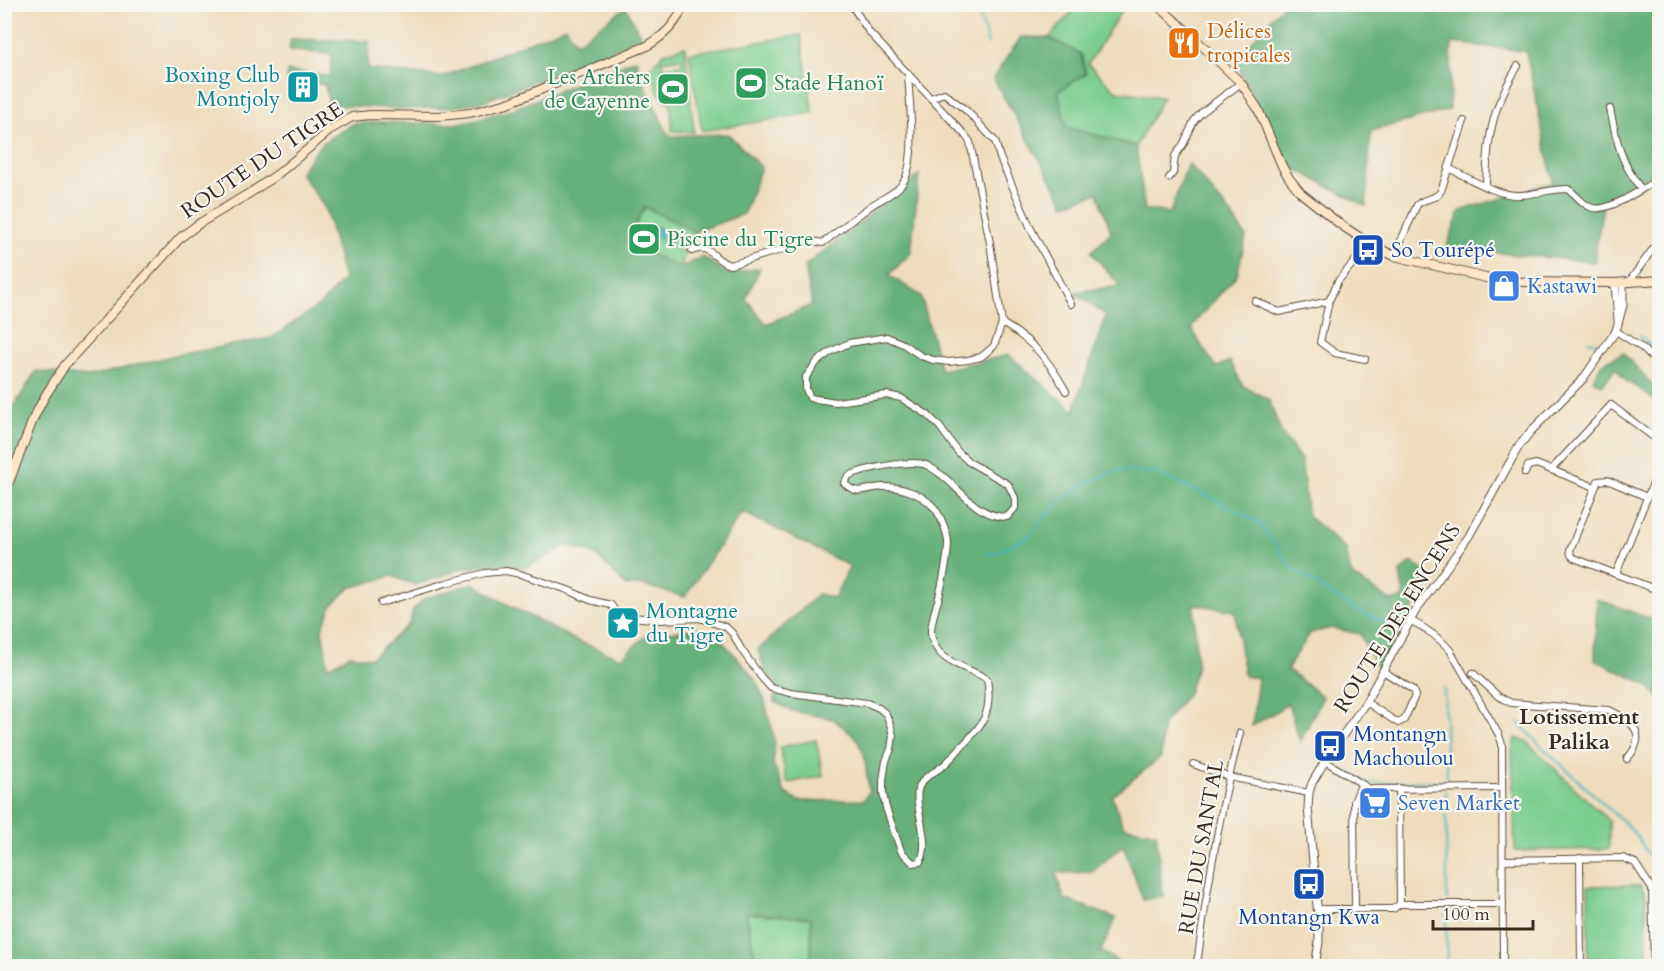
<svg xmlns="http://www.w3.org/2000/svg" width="1664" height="971" viewBox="0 0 1664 971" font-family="Cardo,serif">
	<rect width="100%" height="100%" fill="#f6f6f2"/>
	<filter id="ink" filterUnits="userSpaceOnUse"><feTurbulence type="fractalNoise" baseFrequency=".0167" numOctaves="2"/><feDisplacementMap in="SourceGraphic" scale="12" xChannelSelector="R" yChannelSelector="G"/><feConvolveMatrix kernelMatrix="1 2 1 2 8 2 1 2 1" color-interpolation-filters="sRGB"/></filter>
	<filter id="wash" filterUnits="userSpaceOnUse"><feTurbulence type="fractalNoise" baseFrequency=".008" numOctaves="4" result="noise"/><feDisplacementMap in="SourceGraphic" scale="24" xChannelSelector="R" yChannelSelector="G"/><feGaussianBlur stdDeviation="1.35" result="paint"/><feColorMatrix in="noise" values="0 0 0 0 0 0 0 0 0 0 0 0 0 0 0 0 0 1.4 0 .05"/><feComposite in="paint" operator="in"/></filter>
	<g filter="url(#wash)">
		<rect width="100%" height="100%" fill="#eeddbc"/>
		<g fill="#7dcd8e" stroke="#5c7c56" stroke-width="1.5" fill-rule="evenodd">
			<polygon points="1078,5 1125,5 1088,64 1116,91 1163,97 1136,146 1066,127 1058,90 1086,73 1081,54 1049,38"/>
			<polygon points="801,35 813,113 702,131 689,53"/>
			<path d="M685 46 694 132 672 131 671 104C662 96 654 92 656 80L651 81 647 71 664 53ZM682 58V65L663 67 662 61Z"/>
			<path d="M645 207 695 232 680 268 625 242ZM682 233 690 236 683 252 675 247Z"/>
			<polygon points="1515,738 1526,741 1609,821 1609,849 1515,851 1512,750"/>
			<polygon points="816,740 823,776 787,783 780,747"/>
			<polygon points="1640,885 1646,895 1647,966 1588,966 1588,886"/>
			<polygon points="746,913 812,918 811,966 757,966"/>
		</g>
		<g fill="#66b079" stroke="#506d4c" stroke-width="1.5" fill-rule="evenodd">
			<polygon points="1283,5 1659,5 1659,170 1604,199 1594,262 1446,248 1460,211 1553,182 1526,51 1452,43 1449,110 1371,131 1366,206 1288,165 1235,61"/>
			<polygon points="626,7 641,37 587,61 484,101 453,107 407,109 329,105 325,85 287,79 287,71 330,76 332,55 289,50 291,39 369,41 368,69 443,77 566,27 576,43"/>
			<path d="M1021 37 1049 38 1081 54 1086 74 1058 91 1066 127 1136 146 1145 210 1170 213 1188 163 1231 214 1246 237 1237 275 1191 327 1204 350 1217 367 1230 361 1243 386 1269 400 1281 432 1301 460 1308 516 1346 549 1351 575 1391 601 1404 598 1400 572 1412 562 1431 577 1378 671 1360 634 1332 628 1310 633 1287 669 1323 697 1300 742 1288 704 1252 726 1258 678 1244 676 1235 611 1194 604 1197 666 1188 693 1163 724 1161 757 1112 796 1123 826 1156 833 1163 896 1143 900 1123 845 1092 872 1056 873 1064 899 1116 918 1101 951 1124 966H811V918L746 913 757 966H5L4 903 9 840 5 679 4 515 6 509 4 508 5 416 9 415 36 371 89 377 176 355 271 338 320 305 344 279 325 208 300 172 321 144 352 124 380 122 456 124 508 111 636 59 645 86 669 136 728 134 761 167 744 214 695 232 645 207 626 242 680 268 703 257 728 274 760 268 746 299 766 324 812 305 805 266 919 175 911 253 889 275 921 296 941 370 1009 355 1074 411 1106 315 1073 292 1120 286 1091 252 1111 232 1098 193 1065 204 993 78ZM742 512 850 566 834 598 818 594 758 650 765 671 776 683 774 701 792 711 833 719 856 738 864 754 869 792 863 800 798 801 785 793 773 763 775 743 765 702 757 682 736 656 718 637 698 628 662 633 646 636 621 658 575 640 503 602 473 583 424 599 413 610 410 623 371 658 350 655 328 667 322 629 332 605 350 588 392 576 416 585 464 568 503 564 526 568 567 545 595 554 626 586 641 585 685 597Z"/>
			<polygon points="1623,353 1651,383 1659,391 1659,404 1638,388 1626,381 1615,368 1603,385 1593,380 1602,363"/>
			<polygon points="1597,599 1659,622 1659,699 1648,685 1595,660"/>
		</g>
		<polygon fill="#46b5be" stroke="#40706e" stroke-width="1.5" points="651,225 674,235 670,243 647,233"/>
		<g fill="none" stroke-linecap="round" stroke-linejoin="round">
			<g stroke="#46b5be" stroke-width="2">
				<polyline points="976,4 988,44"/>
				<polyline points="1640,336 1660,355"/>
				<polyline points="1588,341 1598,343"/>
				<polyline points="984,555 1001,551 1032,534 1048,513 1077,488 1116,470 1157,473 1214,499 1259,523 1291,567 1354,609 1398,628"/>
				<polyline points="1518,722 1543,748 1629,827 1638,838 1660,874"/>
				<polyline points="1349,771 1368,783 1447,781 1444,688"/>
				<polyline points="1446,791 1447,900"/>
				<polyline points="1446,906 1447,966"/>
			</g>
		</g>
	</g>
	<g filter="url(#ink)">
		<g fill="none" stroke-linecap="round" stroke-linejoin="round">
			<g stroke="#564536" stroke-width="8">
				<g id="minor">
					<polyline points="1264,4 1266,6"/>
					<polyline points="931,98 944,93 967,111 995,141 1000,158 1032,231 1071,304"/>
					<path d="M1610 109C1617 142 1620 161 1641 189"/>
					<path d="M1450 169C1469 178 1499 197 1521 195 1536 194 1552 189 1568 189 1576 194 1581 203 1590 207 1606 215 1645 187 1660 178"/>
					<polyline points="1169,178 1173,173 1175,156 1184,143 1194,121 1201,113 1241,83"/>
					<path d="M1486 185C1487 155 1489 122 1503 94 1507 84 1513 75 1518 66"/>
					<path d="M692 251C711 242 713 261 730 265L784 249 807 240 823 243C838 231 853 219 868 208 878 200 894 195 902 184 918 163 909 100 908 73"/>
					<path d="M1394 256 1417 205C1424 197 1435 201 1441 191L1464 121"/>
					<polyline points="1629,282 1660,239"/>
					<polyline points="1255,301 1279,312 1329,301 1338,281 1360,255 1367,242"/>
					<polyline points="1329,301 1320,342 1335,353 1365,359"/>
					<path d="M1002 323C1034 342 1048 359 1066 391"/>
					<polyline points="1616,331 1642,348 1660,366"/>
					<polyline points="1551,470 1611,405 1660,442"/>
					<polyline points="1525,473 1528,466 1536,464 1595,487"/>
					<polyline points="1647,497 1607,480 1598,481 1570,550 1571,555 1574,558 1660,591"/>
					<polyline points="1616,574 1660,466"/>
					<path d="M381 603 446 583 485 573 506 571 520 574 568 590 590 600 611 605 616 612 623 616 661 620 699 618 726 627 733 634 741 649 761 677 771 688 791 693 867 703 879 708 886 714 891 727 893 736 891 749 886 761 883 780V793L886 808 901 851 913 863 920 862C933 840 910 801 920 785 926 774 935 773 944 765 950 760 955 754 960 748 983 725 993 713 987 679 974 670 950 665 940 653 935 648 931 639 931 632 931 620 936 608 939 597 943 580 948 560 948 543 948 534 942 520 938 513 927 495 902 486 882 487 865 488 858 497 844 483L848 476C863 469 911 459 926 465 956 479 972 517 1007 517L1015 508V498L1008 484 969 462 958 452 939 426 928 415 901 398 887 395 836 402 810 398 806 389V377L817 362 830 352 849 343 887 337 903 344 921 356 933 360 949 362 968 360 981 357 994 346 1002 323 990 243 970 142 965 135 869 32 851 4"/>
					<path d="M1410 620C1425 628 1439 637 1450 650L1499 735 1502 744 1503 966"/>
					<path d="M1473 673 1498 696 1511 703 1609 710C1635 722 1648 735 1627 759"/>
					<polyline points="1366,702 1398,723 1404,720 1415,696 1413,690 1383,671"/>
					<polyline points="1325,761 1370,789 1502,788"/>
					<polyline points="1193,764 1229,777 1309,793"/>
					<polyline points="1399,788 1400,904"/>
					<polyline points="1580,858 1581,966"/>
					<polyline points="1503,860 1623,858 1635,863 1652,889 1654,966"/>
					<polyline points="1318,909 1393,909 1400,904 1503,904"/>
					<polyline points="1355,909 1354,802 1361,785"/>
					<path d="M1195 966 1198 957C1208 882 1220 807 1240 733"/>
				</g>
			</g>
			<g stroke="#564536" stroke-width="9">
				<g id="tertiary">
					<polyline points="1615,283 1618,320"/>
					<polyline points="1315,966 1319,942 1319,927 1308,808 1309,793 1312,783 1325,761 1366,702 1415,612 1469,536 1519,446 1531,431 1583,379 1616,331 1623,305 1623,282"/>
				</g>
			</g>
			<g stroke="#564536" stroke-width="10">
				<g id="secondary">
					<polyline points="1156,4 1188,32 1241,83 1258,109 1282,166 1289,178 1301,193 1341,225 1367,242 1394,256 1486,278 1523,282 1615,283 1660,280"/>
					<path d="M4 495 34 417 45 396 65 365 181 237 200 223 253 191 279 173 333 128 352 117 370 115 440 116 470 113 508 103 647 46C664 36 677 24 684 4"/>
				</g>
			</g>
			<use href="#minor" stroke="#fff" stroke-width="6"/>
			<use href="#tertiary" stroke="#fff" stroke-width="7"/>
			<use href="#secondary" stroke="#fde5c5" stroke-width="8"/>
		</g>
	</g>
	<defs>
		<g id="restaurant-square" transform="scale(1.725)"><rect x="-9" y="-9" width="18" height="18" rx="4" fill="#e8710a" stroke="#f6f6f2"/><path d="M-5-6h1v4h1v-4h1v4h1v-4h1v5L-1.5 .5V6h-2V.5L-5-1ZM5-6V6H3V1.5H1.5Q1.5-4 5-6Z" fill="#fff"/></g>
		<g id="stadium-square" transform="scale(1.725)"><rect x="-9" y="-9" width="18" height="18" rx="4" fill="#2e9e5b" stroke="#f6f6f2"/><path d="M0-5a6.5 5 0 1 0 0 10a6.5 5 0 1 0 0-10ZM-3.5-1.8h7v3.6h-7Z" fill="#fff"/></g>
		<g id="building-square" transform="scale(1.725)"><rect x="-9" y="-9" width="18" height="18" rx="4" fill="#0f9aa8" stroke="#f6f6f2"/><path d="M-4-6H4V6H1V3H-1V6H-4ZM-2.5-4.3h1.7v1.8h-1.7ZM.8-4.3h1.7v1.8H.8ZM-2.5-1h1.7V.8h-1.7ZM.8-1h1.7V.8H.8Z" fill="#fff"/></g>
		<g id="bus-square" transform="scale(1.725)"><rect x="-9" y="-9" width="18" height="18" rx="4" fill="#1a4fb4" stroke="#f6f6f2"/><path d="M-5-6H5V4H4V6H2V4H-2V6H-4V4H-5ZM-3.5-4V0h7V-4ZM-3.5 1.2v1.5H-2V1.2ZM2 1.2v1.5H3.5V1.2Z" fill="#fff"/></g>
		<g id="shop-square" transform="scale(1.725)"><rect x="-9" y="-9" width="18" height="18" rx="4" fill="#3f7fe0" stroke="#f6f6f2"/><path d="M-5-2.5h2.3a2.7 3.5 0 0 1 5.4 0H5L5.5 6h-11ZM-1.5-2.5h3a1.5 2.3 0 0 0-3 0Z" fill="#fff"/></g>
		<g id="sight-square" transform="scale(1.725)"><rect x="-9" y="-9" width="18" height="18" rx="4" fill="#0f9aa8" stroke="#f6f6f2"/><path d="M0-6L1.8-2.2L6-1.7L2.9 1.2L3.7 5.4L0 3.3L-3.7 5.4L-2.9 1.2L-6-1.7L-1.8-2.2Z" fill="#fff"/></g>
		<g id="supermarket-square" transform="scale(1.725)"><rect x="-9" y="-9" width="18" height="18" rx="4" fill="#3f7fe0" stroke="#f6f6f2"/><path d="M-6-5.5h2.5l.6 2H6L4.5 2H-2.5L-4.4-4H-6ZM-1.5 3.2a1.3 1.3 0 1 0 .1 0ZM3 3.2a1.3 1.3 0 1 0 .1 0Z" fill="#fff"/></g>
	</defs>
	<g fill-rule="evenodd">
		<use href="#restaurant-square" x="1184" y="43"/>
		<use href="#stadium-square" x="751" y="83"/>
		<use href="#building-square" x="303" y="87"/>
		<use href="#stadium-square" x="673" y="89"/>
		<use href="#stadium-square" x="644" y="239"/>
		<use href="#bus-square" x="1368" y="250"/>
		<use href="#shop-square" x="1504" y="286"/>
		<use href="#sight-square" x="623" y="623"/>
		<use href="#bus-square" x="1330" y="746"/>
		<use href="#supermarket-square" x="1375" y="803"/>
		<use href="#bus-square" x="1309" y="884"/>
	</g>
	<g text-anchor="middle" stroke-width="4.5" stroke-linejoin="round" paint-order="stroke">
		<g font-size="21" fill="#c56008" stroke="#f6f6f2" text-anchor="start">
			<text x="1207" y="38">Délices<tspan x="1207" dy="24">tropicales</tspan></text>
		</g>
		<g font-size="21" fill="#0d838f" stroke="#f6f6f2" text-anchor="end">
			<text x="280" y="82">Boxing Club<tspan x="280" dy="24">Montjoly</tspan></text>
			<text x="646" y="618" text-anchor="start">Montagne<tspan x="646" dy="24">du Tigre</tspan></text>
		</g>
		<g font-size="21" fill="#27864d" stroke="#f6f6f2" text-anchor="start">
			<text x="650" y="84" text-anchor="end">Les Archers<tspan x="650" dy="24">de Cayenne</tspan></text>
			<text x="774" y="90">Stade Hanoï</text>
			<text x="667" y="246">Piscine du Tigre</text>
		</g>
		<g font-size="21" fill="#3b2a1e" stroke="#f6f6f2">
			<text transform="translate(262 160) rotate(-34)" y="7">ROUTE DU TIGRE</text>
			<text transform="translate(1397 618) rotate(-58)" y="7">ROUTE DES ENCENS</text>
			<text transform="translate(1201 847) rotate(-80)" y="7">RUE DU SANTAL</text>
		</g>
		<g font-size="21" fill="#164399" stroke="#f6f6f2" text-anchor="start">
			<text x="1391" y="257">So Tourépé</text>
			<text x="1353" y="741">Montangn<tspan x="1353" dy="24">Machoulou</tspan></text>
			<text x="1309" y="924" text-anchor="middle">Montangn Kwa</text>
		</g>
		<g font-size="21" fill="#366cbe" stroke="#f6f6f2" text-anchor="start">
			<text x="1527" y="293">Kastawi</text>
			<text x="1398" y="810">Seven Market</text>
		</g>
		<g font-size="22" font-weight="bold" fill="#3b2a1e" stroke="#f6f6f2">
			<text x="1579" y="724">Lotissement<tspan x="1579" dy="25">Palika</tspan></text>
		</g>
	</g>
	<rect width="1664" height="971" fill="none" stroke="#f6f6f2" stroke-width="24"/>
	<path d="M1433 920v9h100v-9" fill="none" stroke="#3b2a1e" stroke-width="3"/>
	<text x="1442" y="920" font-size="18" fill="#3b2a1e" stroke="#f6f6f2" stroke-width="4.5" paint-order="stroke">100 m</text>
</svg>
